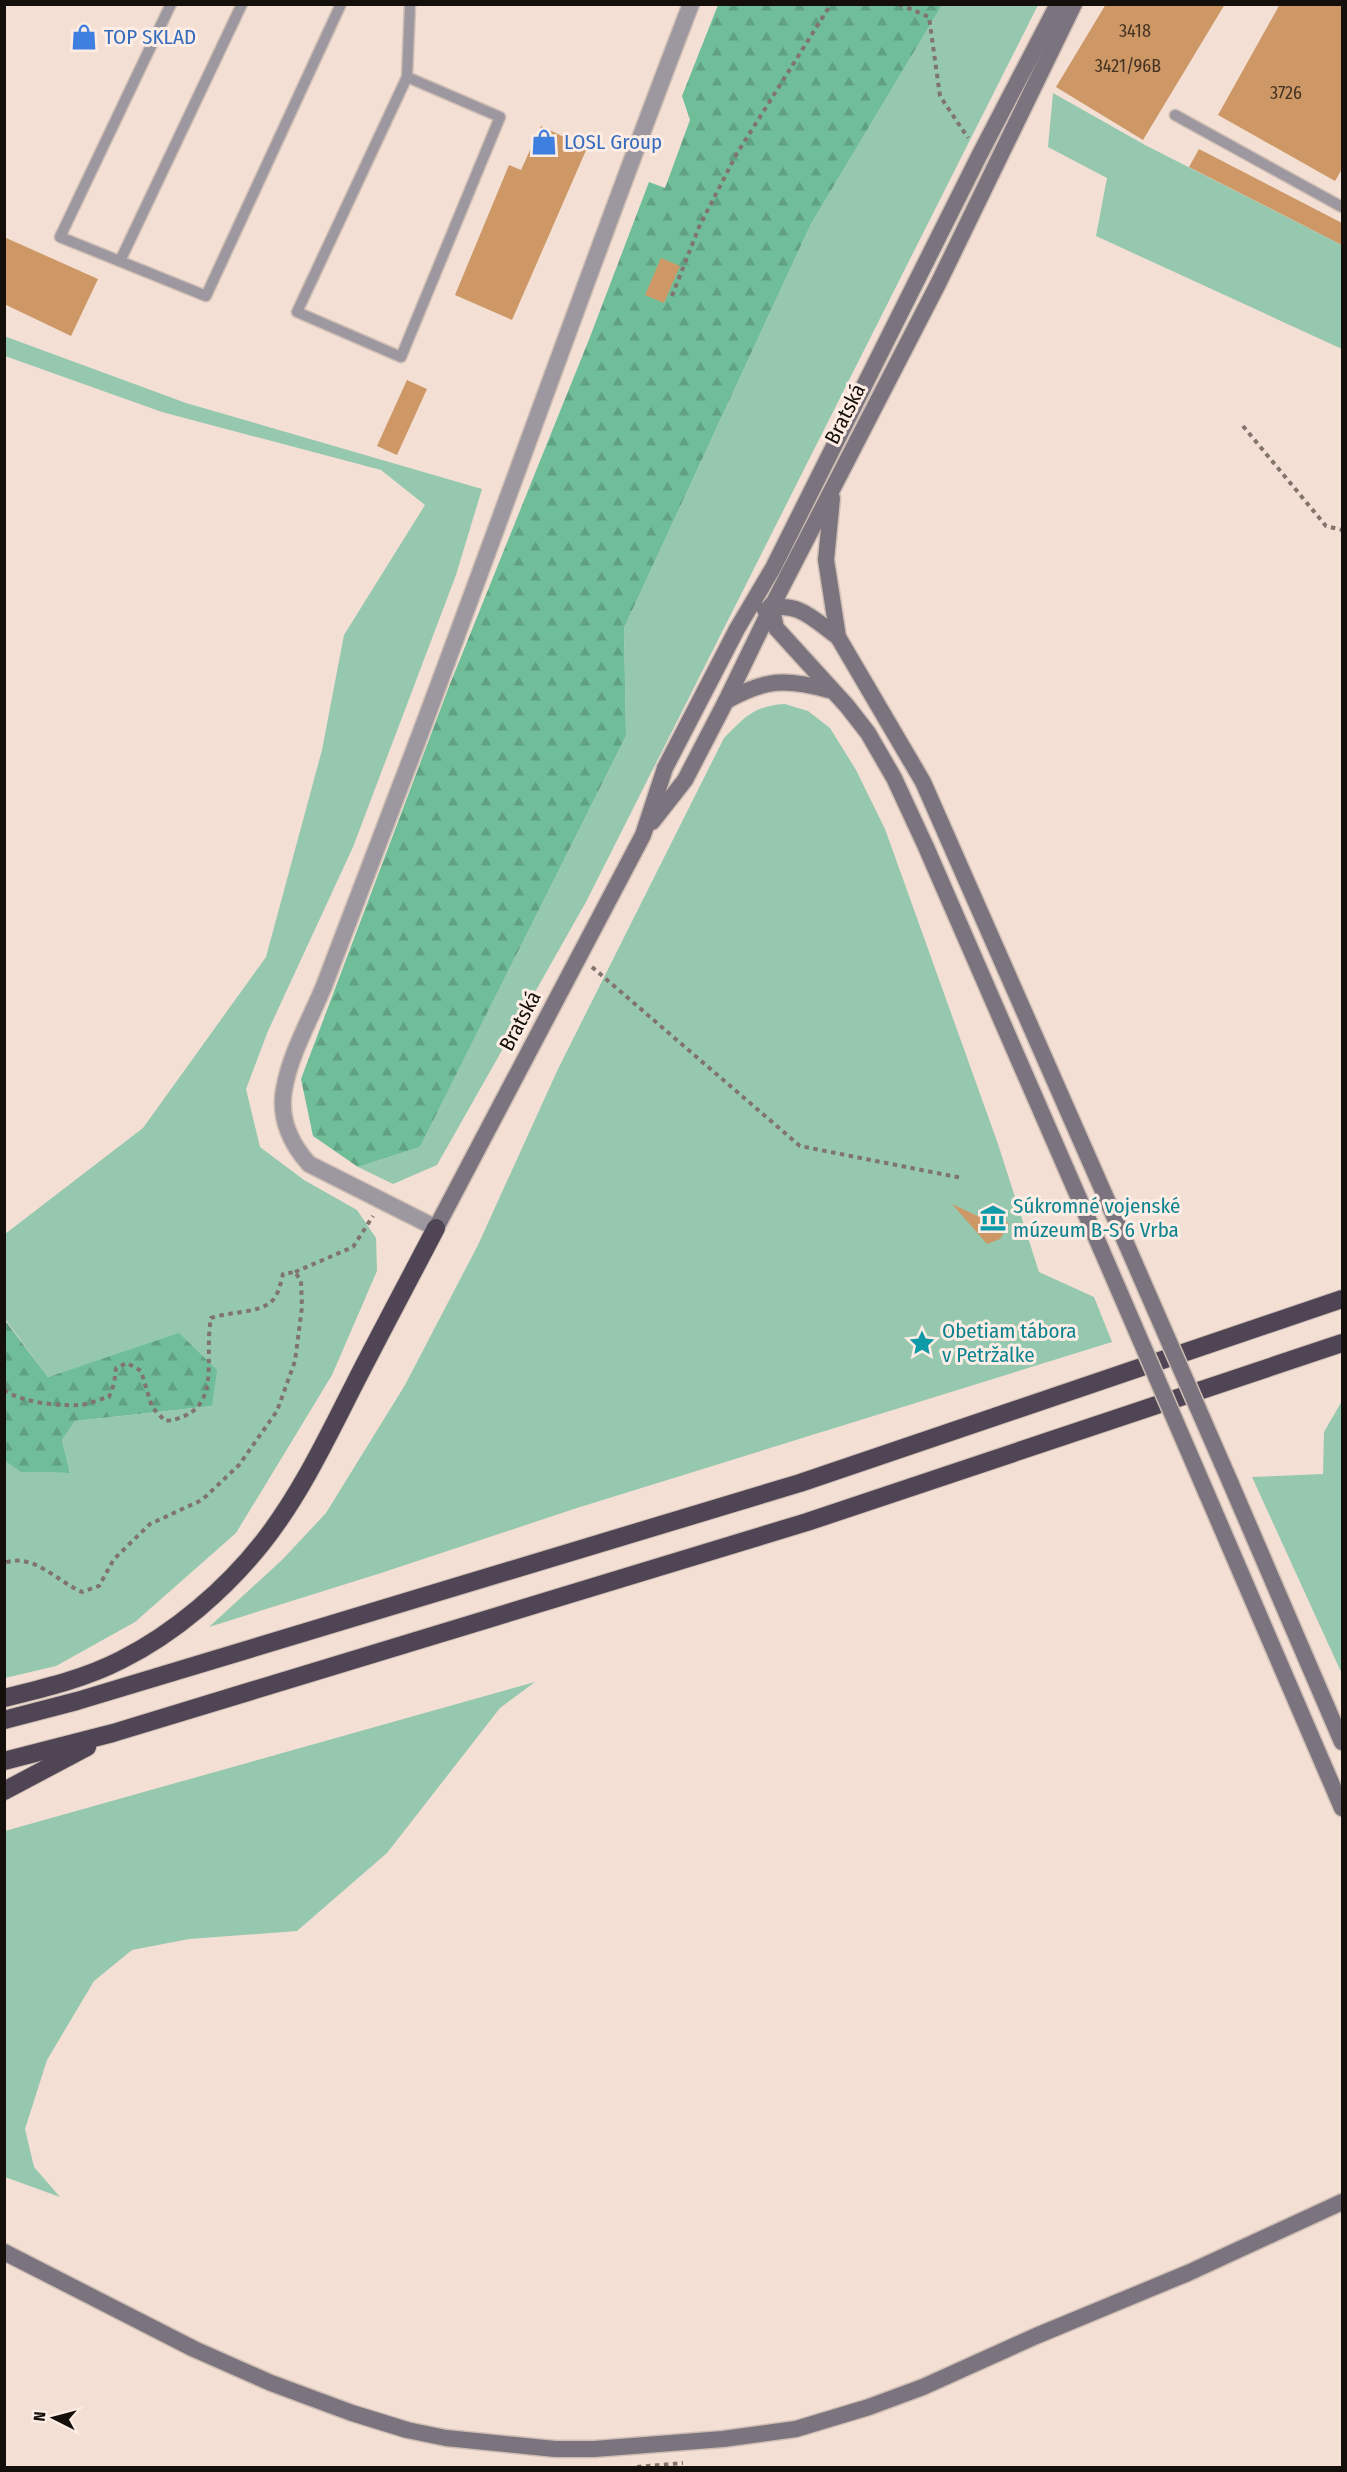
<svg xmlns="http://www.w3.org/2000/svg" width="1347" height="2472" viewBox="0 0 1347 2472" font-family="'Fira Sans Condensed',sans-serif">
	<defs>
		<pattern id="forest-firs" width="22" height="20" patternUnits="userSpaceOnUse" patternTransform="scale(1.5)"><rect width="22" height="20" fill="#70bd9a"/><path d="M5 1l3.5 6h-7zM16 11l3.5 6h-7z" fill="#60a183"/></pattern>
	</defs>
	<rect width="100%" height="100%" fill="#f3dfd4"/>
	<g fill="#95c8af">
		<polygon points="942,5 1038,5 586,902 437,1165 393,1184 358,1167 420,1147 626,736 624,628 811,224"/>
		<polygon points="1053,93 1145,145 1342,245 1342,349 1096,236 1107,178 1048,147"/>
		<polygon points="4,336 186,403 482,489 456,575 353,847 268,1031 246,1089 260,1147 304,1180 357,1210 376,1238 377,1271 332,1375 236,1533 135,1622 56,1666 5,1678 5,1461 20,1472 70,1473 62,1440 75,1421 212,1406 88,1364 48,1377 5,1319 5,1234 143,1128 266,957 322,750 344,635 425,505 381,470 162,412 5,356"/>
		<path d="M785 704 808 711 830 728 856 770 885 829 998 1144 1039 1272 1094 1297 1112 1342 577 1508 381 1573 209 1627 283 1559 326 1513 405 1385 478 1245 558 1069 724 738C745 717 753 706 785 704Z"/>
		<polygon points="1342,1401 1342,1674 1252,1477 1323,1474 1324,1432"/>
		<polygon points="535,1682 500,1708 387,1853 297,1931 189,1939 132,1950 94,1981 47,2060 25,2129 34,2167 60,2197 5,2177 5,1831"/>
	</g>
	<g fill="url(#forest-firs)">
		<polygon points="718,5 942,5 811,224 624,628 626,736 420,1147 358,1167 313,1136 301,1079 450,684 590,337 649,182 665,188 690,120 682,96"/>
		<polygon points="4,1319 48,1377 179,1333 217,1370 212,1406 75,1421 62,1440 70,1473 20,1472 5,1461"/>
	</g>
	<g fill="#cd9866">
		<polygon points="1106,4 1225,4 1143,140 1056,87"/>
		<polygon points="1280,4 1342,4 1342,169 1335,181 1218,115"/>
		<polygon points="541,126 587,148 512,320 455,295 509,165 521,170"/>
		<polygon points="1199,149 1342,223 1342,245 1189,167"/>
		<polygon points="4,237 98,279 71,336 4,304"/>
		<polygon points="661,258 680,266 664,303 645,295"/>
		<polygon points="407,380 427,389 397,455 377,446"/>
		<polygon points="952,1204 984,1219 994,1209 1009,1224 1000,1239 987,1244"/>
	</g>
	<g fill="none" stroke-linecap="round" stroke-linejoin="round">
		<g stroke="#cfbeb4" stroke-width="13">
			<g id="service">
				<polyline points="171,4 60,237 206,296 341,4"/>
				<polyline points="407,77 500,117 401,357 297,312 407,77 410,4"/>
				<polyline points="1175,115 1342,207"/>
				<polyline points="120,261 242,4"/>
			</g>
		</g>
		<g stroke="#cfbeb4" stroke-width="19">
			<path id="minor" d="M436 1228 309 1164C291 1144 279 1118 284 1090 290 1054 310 1020 324 986 354 909 383 831 413 753 507 504 595 253 691 4"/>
		</g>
		<g stroke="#cfbeb4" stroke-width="19">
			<g id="secondary">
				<polyline points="832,498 826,560 838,637 923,782 1125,1241"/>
				<polyline points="771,605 776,628 847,706 868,733 894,778 926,847 1101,1249"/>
				<path d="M765 610C797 599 814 620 838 637"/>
				<path d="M726 701C765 679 786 678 829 690"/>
				<polyline points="652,822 685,780 726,701 771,608 938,284 1074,4"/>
				<polyline points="436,1228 643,835 665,768 737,629 773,568 980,154 1058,4"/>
				<polyline points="1231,1484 1342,1742"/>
				<polyline points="1206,1492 1342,1808"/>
				<polyline points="4,2252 194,2349 271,2383 352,2413 407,2430 446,2438 555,2449 594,2449 723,2439 796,2429 869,2407 923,2387 1036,2336 1188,2273 1342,2202"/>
			</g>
		</g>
		<g stroke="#cfbeb4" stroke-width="20">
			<g id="motorway">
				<path d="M4 1698C44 1688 84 1679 121 1660 175 1633 226 1589 263 1542 300 1495 327 1438 354 1385 381 1332 409 1280 436 1228"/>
				<polyline points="4,1720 77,1701 800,1483 1342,1299"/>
				<polyline points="4,1761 113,1733 807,1522 1342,1343"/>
				<polyline points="4,1791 87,1747"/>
			</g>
		</g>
		<g stroke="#81746d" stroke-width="4" stroke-dasharray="4.5 4.5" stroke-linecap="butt">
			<polyline points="899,4 929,17 940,96 968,138"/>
			<polyline points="672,296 699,227 736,155 831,4"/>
			<polyline points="1243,426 1326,526 1342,530"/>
			<polyline points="592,967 800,1146 962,1178"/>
			<polyline points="295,1272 353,1247 373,1216"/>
			<path d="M4 1390C24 1403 57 1406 80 1405 90 1404 100 1399 109 1397L114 1384 116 1368 127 1363 141 1371 152 1407 165 1421C225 1414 203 1361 211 1318 230 1311 258 1314 272 1301 278 1296 281 1282 283 1274L295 1272 301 1281 302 1307 295 1361 277 1411 239 1465 202 1500 150 1524 114 1559 99 1586 82 1592C58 1582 33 1552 4 1563"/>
			<polyline points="637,2467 683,2463"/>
		</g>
		<use href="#service" stroke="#9d98a0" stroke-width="10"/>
		<use href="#minor" stroke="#9d98a0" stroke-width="16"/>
		<use href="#secondary" stroke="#7b747f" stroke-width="16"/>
		<use href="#motorway" stroke="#4f4554" stroke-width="18"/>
		<g stroke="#cfbeb4" stroke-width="19" stroke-linecap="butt">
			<g id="secondary-bridge">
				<polyline points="1125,1241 1231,1484"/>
				<polyline points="1101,1249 1206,1492"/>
			</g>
		</g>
		<use href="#secondary-bridge" stroke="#7b747f" stroke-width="16"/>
	</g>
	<defs>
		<g id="shop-bare" transform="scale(2.07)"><path d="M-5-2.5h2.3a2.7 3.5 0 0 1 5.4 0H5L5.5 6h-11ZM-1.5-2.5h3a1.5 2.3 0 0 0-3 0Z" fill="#3f7fe0" stroke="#fdede4" stroke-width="2.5" paint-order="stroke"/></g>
		<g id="museum-bare" transform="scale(2.07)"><path d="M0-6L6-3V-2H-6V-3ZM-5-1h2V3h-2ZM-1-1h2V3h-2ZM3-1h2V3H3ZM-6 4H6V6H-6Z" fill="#0f9aa8" stroke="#fdede4" stroke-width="2.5" paint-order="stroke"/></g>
		<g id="sight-bare" transform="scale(2.07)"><path d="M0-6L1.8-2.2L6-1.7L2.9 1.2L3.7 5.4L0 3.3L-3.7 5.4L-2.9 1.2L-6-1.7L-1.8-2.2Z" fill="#0f9aa8" stroke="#fdede4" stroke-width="2.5" paint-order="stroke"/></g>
	</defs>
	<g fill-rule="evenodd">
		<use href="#shop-bare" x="84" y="37"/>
		<use href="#shop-bare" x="544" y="142"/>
		<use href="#museum-bare" x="993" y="1218"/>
		<use href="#sight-bare" x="922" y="1343"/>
	</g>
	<g text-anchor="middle" stroke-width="6" stroke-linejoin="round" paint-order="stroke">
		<g font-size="18" fill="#433122">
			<text x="1135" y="37">3418</text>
			<text x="1128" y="72">3421/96B</text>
			<text x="1286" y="99">3726</text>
		</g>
		<g font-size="21" fill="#366cbe" stroke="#fdede4" text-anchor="start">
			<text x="104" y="44">TOP SKLAD</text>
			<text x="564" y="149">LOSL Group</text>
		</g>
		<g font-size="21" fill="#150f0b" stroke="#fdede4">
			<text transform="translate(845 414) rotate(-63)" y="7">Bratská</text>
			<text transform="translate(520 1021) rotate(-62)" y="7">Bratská</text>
		</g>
		<g font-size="21" fill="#0d838f" stroke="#fdede4" text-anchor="start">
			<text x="1013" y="1213">Súkromné vojenské<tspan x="1013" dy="24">múzeum B-S 6 Vrba</tspan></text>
			<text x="942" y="1338">Obetiam tábora<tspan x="942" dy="24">v Petržalke</tspan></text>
		</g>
	</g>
	<rect width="1347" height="2472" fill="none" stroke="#150f0b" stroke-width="12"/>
	<g transform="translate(54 2418) rotate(276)" stroke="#fdede4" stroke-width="4.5" paint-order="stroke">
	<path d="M0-4.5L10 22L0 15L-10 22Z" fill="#150f0b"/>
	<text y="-9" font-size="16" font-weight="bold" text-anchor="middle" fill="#150f0b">N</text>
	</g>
</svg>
